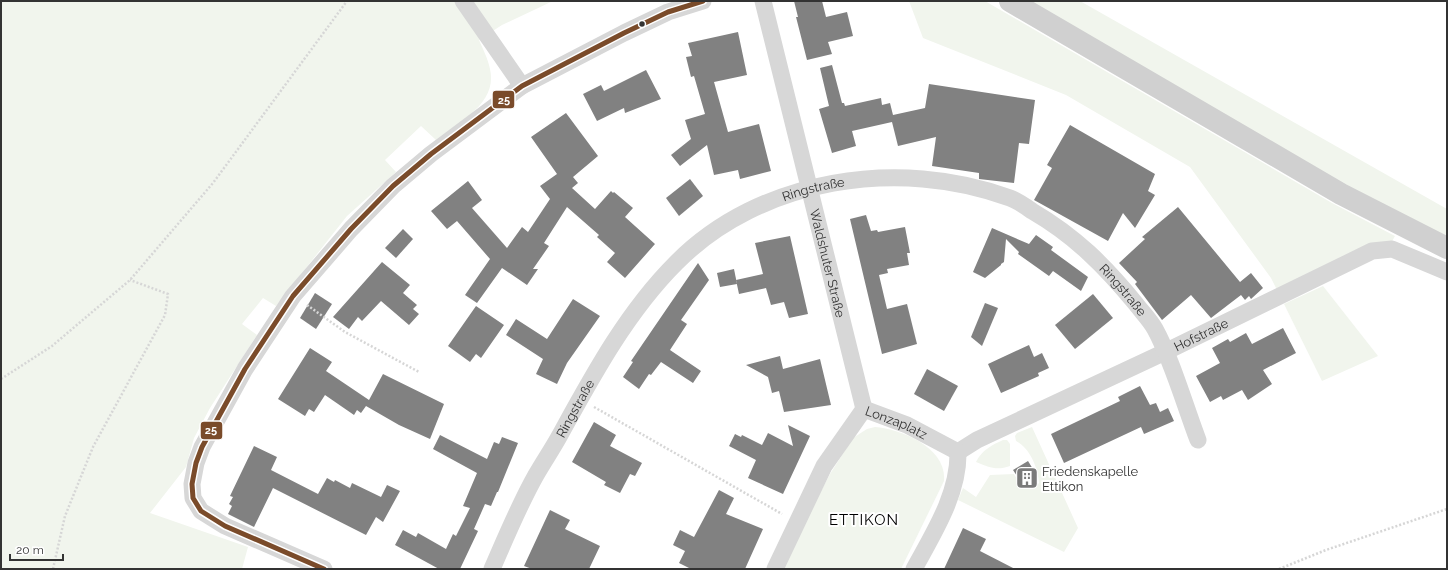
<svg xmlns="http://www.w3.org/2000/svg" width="1448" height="570" viewBox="0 0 1448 570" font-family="Raleway,sans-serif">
	<rect width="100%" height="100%" fill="#fff"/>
	<g fill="#f1f5ed">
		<path d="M1 1H553L502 25 479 40C483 49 488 59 490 69 498 103 459 122 436 140L421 126 385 160 396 172 347 216 276 306 263 298 242 324 257 335 210 408 194 438 186 467 150 513 248 547 242 569H1Z"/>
		<polygon points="909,1 985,1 1332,203 1395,236 1390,245 1277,290 1271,278 1190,167 1066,95 923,38"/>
		<polygon points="1029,1 1080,1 1447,209 1447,239 1344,184"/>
		<polygon points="1323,286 1378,356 1322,381 1284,304"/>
		<path d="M875 427C902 429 947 448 944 481L901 569H780L830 474 853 438 867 429Z"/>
		<path d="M1032 427 1078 528 1064 552 958 500 963 488 976 497 990 475 1014 474C1020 484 1028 497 1039 483 1038 468 1030 448 1016 441L1015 436 1017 433Z"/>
		<path d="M1003 440H1007L1010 444V466C996 471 989 467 976 462 982 450 992 445 1003 440Z"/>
	</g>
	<g fill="#818181">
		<polygon points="794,1 822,1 826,17 847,12 853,36 828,42 832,54 807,60 796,17 798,17"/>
		<polygon points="738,32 747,75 714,82 728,132 759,124 771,171 740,179 738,170 714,175 707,145 680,166 671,155 691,139 685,120 705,114 694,76 691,77 686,57 692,56 688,43"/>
		<polygon points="832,65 842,103 844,103 845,106 881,98 882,105 890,103 893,115 925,108 929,84 1035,100 1029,144 1019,143 1014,183 979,179 979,173 932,166 936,137 898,146 892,122 852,131 856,146 832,153 819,109 829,106 820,68"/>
		<polygon points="646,70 661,99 625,113 624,108 597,121 583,94 601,85 604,91"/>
		<polygon points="566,113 598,156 573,177 578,183 572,188 595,209 611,191 613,193 614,192 633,208 625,217 655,244 625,278 607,262 615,253 597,237 599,235 567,207 544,243 549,246 533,269 538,269 527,285 502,268 477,303 465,295 490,259 457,221 447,229 431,211 468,181 482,200 472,208 507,248 522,227 528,232 550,199 540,186 557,174 531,137"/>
		<polygon points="1070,125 1155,174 1148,191 1155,195 1135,228 1123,213 1108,241 1034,200 1052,168 1047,165"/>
		<polygon points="690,179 703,196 679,216 666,198"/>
		<polygon points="1178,207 1240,282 1251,273 1263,288 1251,299 1249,296 1245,300 1241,295 1211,318 1191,295 1162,320 1135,284 1137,282 1119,263 1145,239 1142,237"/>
		<polygon points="866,215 871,231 877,230 878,232 905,227 910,253 907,253 909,265 887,269 888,273 879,275 887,309 907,304 917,344 882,354 850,219"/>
		<polygon points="992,228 1029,244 1036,235 1053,247 1051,250 1088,277 1081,291 1053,271 1049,276 1018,254 1019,252 1006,239 1004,262 1001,264 1001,265 985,278 973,272"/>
		<polygon points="403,229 413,239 396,258 385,248"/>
		<polygon points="790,236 808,314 789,318 784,302 771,305 766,288 739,294 736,280 763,274 755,243"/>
		<polygon points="382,262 410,285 403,293 417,305 413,309 419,314 409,325 381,301 362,321 358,317 349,329 333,317"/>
		<polygon points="698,263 709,280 681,320 687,324 670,350 701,371 693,383 661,362 651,375 649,374 639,389 623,377 633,362 631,361"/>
		<polygon points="734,269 737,284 720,287 717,273"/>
		<polygon points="315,293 332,304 316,329 300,318"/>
		<polygon points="1093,294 1113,318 1075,349 1055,325"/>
		<polygon points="573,299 600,316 567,363 557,384 536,374 543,359 506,335 516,319 547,339"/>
		<polygon points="985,303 998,308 982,346 971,337"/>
		<polygon points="476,306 504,325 481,358 476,354 470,362 448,346"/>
		<polygon points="1283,328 1296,353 1263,370 1272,384 1248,400 1242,390 1223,400 1221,396 1210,402 1196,376 1220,363 1212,348 1228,339 1230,342 1246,333 1252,344"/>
		<polygon points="1029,345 1034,357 1042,353 1049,368 1038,373 1039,376 1001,393 988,364"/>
		<polygon points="310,348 332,362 326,371 369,400 383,374 444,404 430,439 399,425 366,406 361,413 357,410 354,415 325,395 314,412 309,409 305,416 278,399"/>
		<polygon points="780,356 783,369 820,359 831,405 784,412 779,391 772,393 768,377 746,365"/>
		<polygon points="927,369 958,386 944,411 914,394"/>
		<polygon points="1140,386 1150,405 1156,403 1160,412 1168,408 1174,421 1144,434 1141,427 1064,463 1051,434 1120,401 1118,397"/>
		<polygon points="594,422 616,435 610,446 642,463 635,476 630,474 620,493 604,485 606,482 572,462"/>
		<polygon points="788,425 810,436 783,494 748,478 756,460 729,446 735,434 741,437 742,435 762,445 768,433 793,446"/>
		<polygon points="440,435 487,459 494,442 499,444 502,437 518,443 498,492 497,492 491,506 485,504 474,529 478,531 460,569 439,569 395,545 403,530 416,537 418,533 446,549 453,534 456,536 470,508 463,506 477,473 433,449"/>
		<polygon points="254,446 277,457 271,470 318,494 327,478 334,482 335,480 350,488 352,483 381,497 387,485 400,491 383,522 376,517 366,535 273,488 254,527 228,514 232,506 229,504 233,497 230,496"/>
		<polygon points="1028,461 1036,474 1037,481 1034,487 1025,488 1013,470"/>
		<polygon points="719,490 734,498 726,514 763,529 745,569 691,569 679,563 685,551 673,545 680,530 694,537"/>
		<polygon points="550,510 570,520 565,529 600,546 589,569 532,569 524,566"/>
		<polygon points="963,528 986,539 980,551 1015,569 944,569"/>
	</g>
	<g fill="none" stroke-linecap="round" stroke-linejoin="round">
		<g stroke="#d6d6d6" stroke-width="2.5" stroke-dasharray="2 2" stroke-linecap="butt">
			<polyline points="307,305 345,332 419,372"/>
			<polyline points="1,379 52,346 130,280 213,183 347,1"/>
			<polyline points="594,407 782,514"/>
			<polyline points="53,569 65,516 93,447 165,315 168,294 130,280"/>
			<polyline points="1279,569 1326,550 1447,509"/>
		</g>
		<g stroke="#d7d7d7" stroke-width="17">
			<polyline points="463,1 522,86"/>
			<path id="s1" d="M763 1 864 409"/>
			<path id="s2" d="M864 409 907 425 958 452"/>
			<path id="s3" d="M958 452 977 440 1165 352 1372 251 1392 249 1447 272"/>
			<polyline points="324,569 225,526 201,511 193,498 192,484 196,463 202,447 245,369 293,296 351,229 393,186 431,154 522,86 624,33 668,12 703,1"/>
			<path id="s4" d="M492 569C506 537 519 505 536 475 544 461 553 448 560 435 593 375 627 312 676 263 760 178 899 157 1010 198 1018 201 1025 206 1032 211 1075 236 1105 266 1136 304 1142 312 1150 320 1155 329 1172 360 1185 406 1198 440"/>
			<polyline points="775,569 824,466 864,409"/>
			<path d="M914 569C933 534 959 494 958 452"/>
		</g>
		<polyline stroke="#d0d0d0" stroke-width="22" points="1010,1 1341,194 1447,248"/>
		<g stroke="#fff" stroke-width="8">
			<polyline id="bus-1" points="324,569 225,526 201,511 193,498 192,484 196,463 202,447 245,369 293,296 351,229 393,186 431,154 522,86 624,33 668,12 703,1"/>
		</g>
		<use href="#bus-1" stroke="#7a4b2a" stroke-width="5"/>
	</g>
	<defs>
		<g id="building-square" transform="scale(1.15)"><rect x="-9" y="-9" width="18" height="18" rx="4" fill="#7a7a7a" stroke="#fff"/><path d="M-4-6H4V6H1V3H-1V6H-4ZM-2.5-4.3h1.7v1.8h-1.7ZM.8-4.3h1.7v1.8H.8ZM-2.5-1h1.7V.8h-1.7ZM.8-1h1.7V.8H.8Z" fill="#fff"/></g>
	</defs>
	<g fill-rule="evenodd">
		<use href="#building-square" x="1027" y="478"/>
	</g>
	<circle fill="#333" stroke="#fff" stroke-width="1.5" cx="642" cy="24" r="3.5"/>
	<g text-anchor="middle" stroke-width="4" stroke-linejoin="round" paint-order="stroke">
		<g font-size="13" fill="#333" stroke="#fff">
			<text dy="5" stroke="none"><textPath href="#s4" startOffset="517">Ringstraße</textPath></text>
			<text dy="5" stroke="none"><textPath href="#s1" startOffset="270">Waldshuter Straße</textPath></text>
			<text dy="5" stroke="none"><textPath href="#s4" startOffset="864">Ringstraße</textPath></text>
			<text dy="5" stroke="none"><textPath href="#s3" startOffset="270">Hofstraße</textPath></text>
			<text dy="5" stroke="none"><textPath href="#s4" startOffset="181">Ringstraße</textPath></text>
			<text dy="5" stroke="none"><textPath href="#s2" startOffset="35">Lonzaplatz</textPath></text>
		</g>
		<g font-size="13" fill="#333" stroke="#fff" text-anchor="start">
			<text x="1042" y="476">Friedenskapelle<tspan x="1042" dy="15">Ettikon</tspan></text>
		</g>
		<g font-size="15" letter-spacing="1" fill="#000" stroke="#fff">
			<text x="864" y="525">ETTIKON</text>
		</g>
	</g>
	<g stroke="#fff" stroke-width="1.5">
		<rect x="492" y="90" width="23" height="19" rx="4" fill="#7a4b2a"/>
		<rect x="200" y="421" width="23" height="19" rx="4" fill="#7a4b2a"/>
	</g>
	<g font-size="11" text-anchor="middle" font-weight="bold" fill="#fff">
		<text x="504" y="104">25</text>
		<text x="211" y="434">25</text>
	</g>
	<rect width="1448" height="570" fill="none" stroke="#333333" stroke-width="4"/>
	<path d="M10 554v6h53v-6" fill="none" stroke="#333333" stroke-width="2"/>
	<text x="16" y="554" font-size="12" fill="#333333" stroke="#ffffff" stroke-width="3" paint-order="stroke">20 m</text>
</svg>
